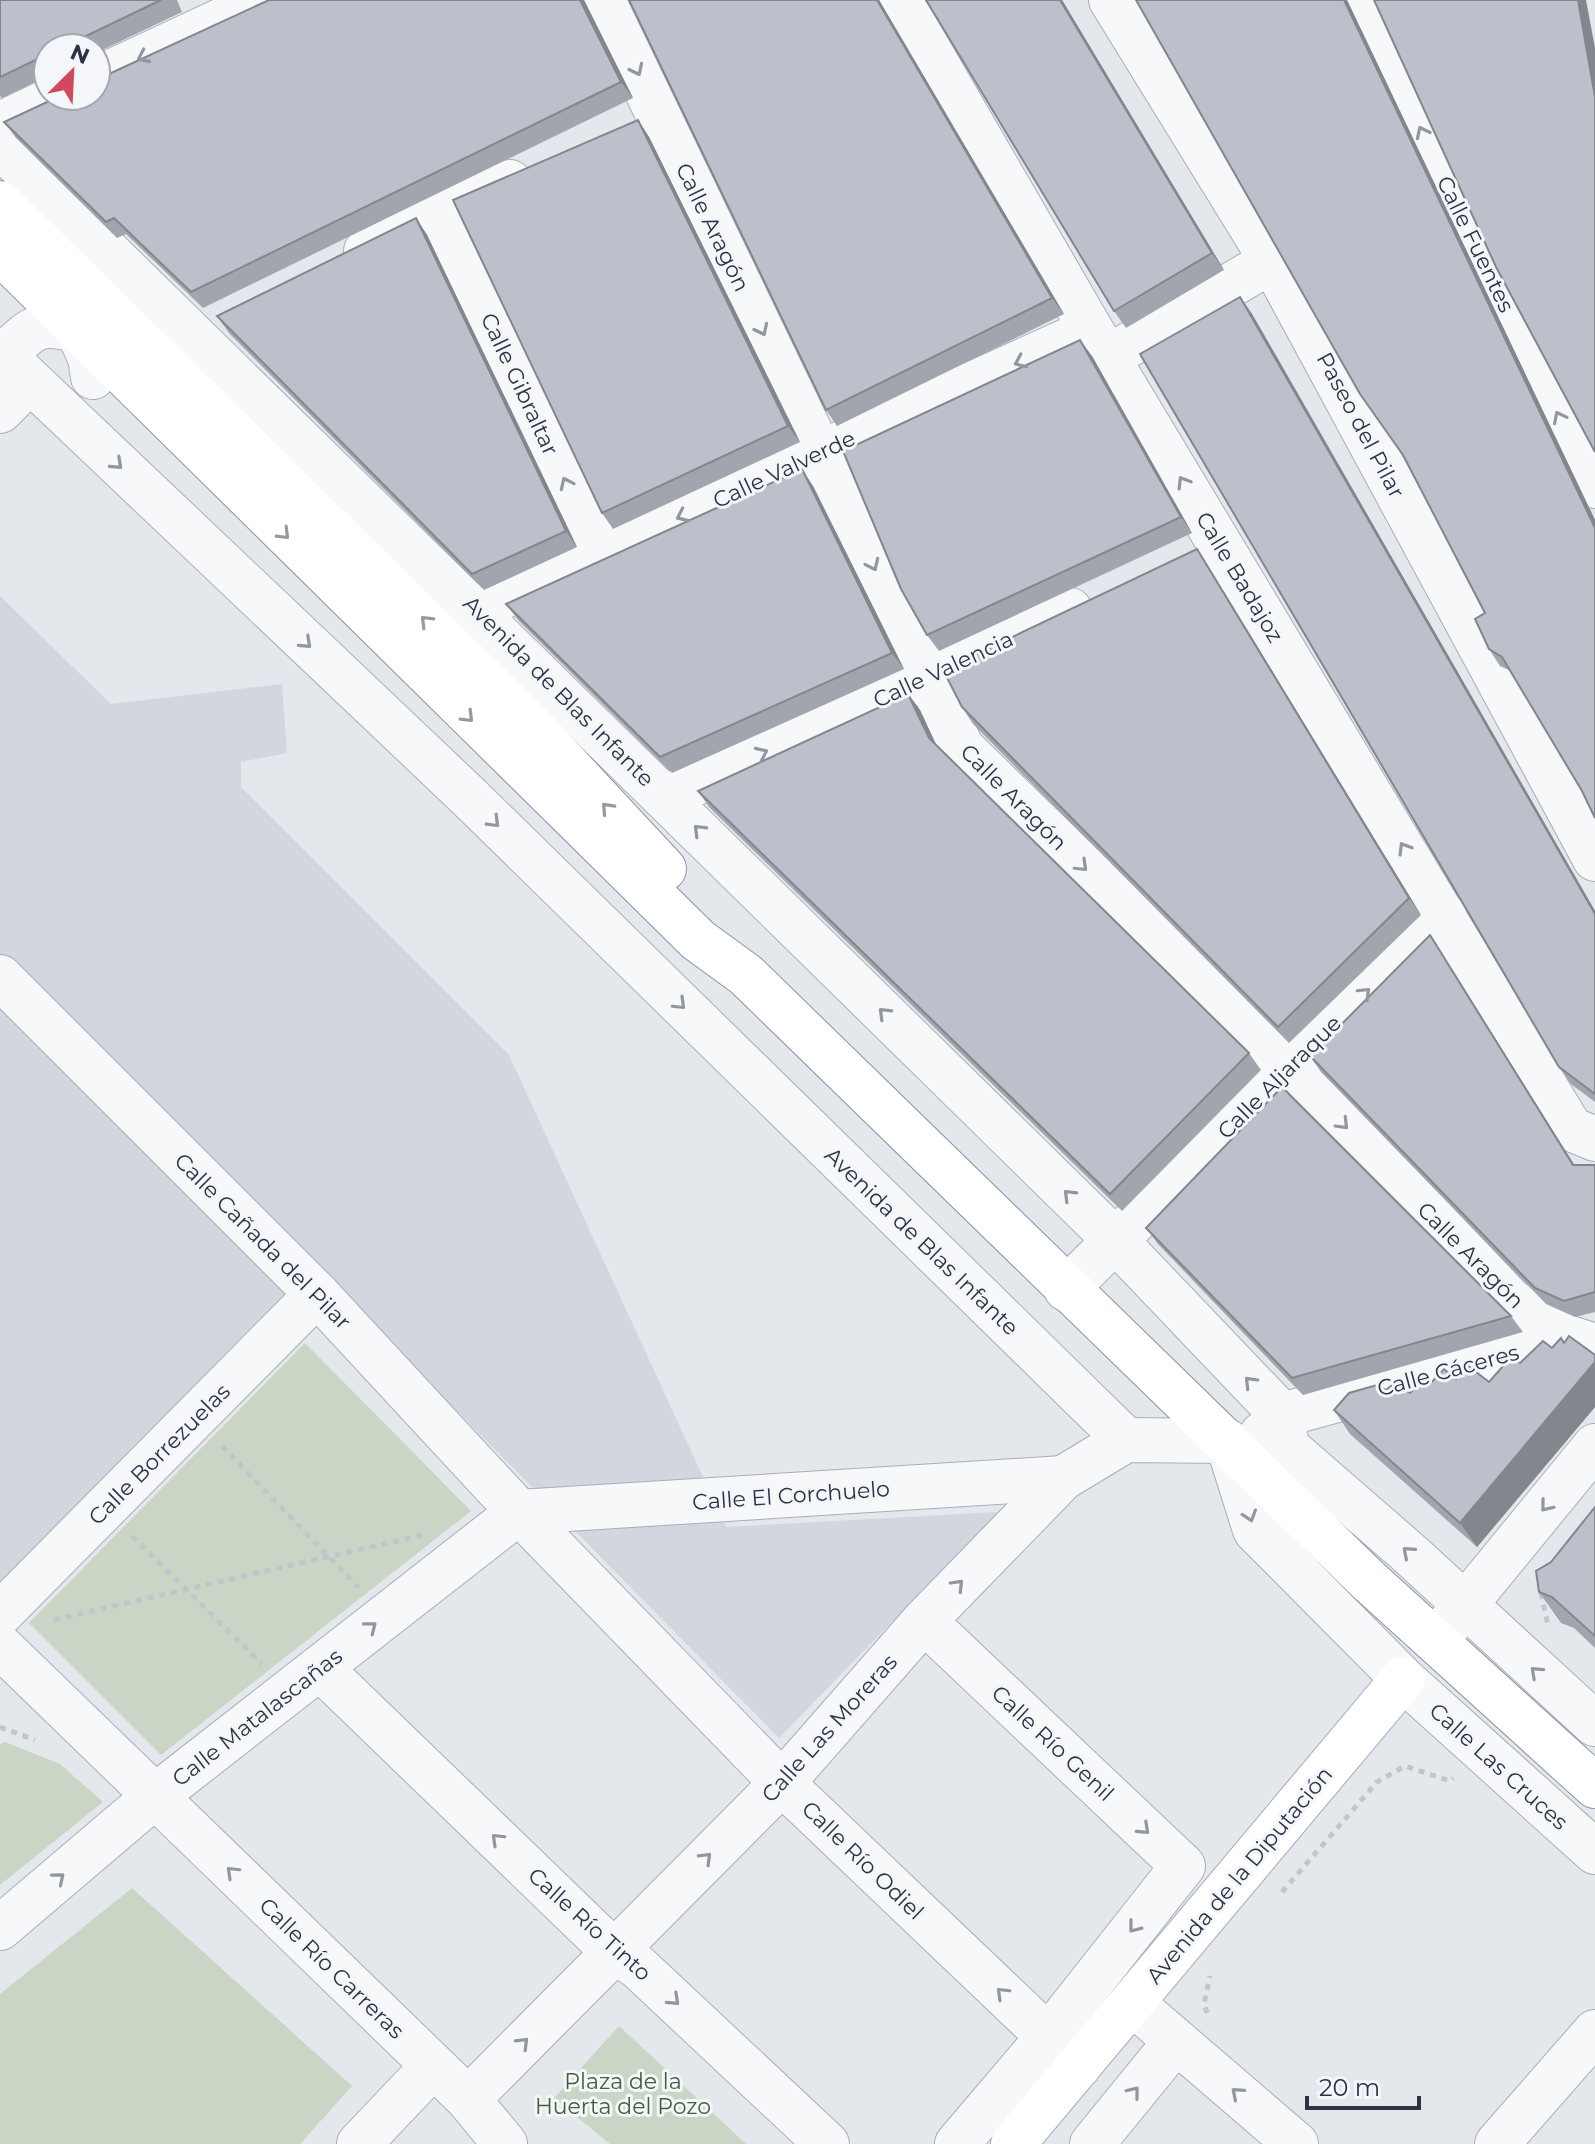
<svg xmlns="http://www.w3.org/2000/svg" width="1595" height="2144" viewBox="0 0 1595 2144" font-family="Montserrat,sans-serif">
	<rect width="100%" height="100%" fill="#e4e7ec"/>
	<polygon fill="#d2d6de" points="0,596 111,704 282,684 287,753 241,762 241,787 509,1055 726,1527 999,1512 779,1738 324,1276 0,1593"/>
	<g fill="#c9d6c5">
		<polygon points="305,1343 471,1511 161,1755 29,1623"/>
		<polygon points="5,1742 60,1764 103,1802 0,1885 0,1744"/>
		<polygon points="132,1888 352,2086 300,2144 0,2144 0,1994"/>
		<polygon points="619,2026 746,2144 610,2144 554,2098"/>
	</g>
	<g fill="none" stroke-linecap="round" stroke-linejoin="round">
		<g stroke="#a9aeb7" stroke-width="46">
			<g id="minor">
				<polyline points="603,0 962,748 1289,1067 1511,1301 1567,1337 1595,1346"/>
				<polyline points="900,0 1091,330 1571,1129 1595,1139"/>
				<polyline points="1111,0 1272,261 1595,859"/>
				<polyline points="1359,0 1595,486"/>
				<polyline points="96,79 265,0"/>
				<polyline points="0,124 59,96"/>
				<polyline points="0,146 1115,1240 1282,1415 1287,1447"/>
				<polyline points="440,215 600,553"/>
				<polyline points="366,251 510,182"/>
				<polyline points="0,352 467,795 1126,1440"/>
				<path d="M4 355C34 327 37 320 78 331L90 358 93 377"/>
				<polyline points="1108,357 1272,261"/>
				<polyline points="0,411 30,381"/>
				<polyline points="476,609 1091,330"/>
				<polyline points="666,797 1070,610"/>
				<polyline points="0,977 317,1294 519,1512 782,1783 1079,2066"/>
				<polyline points="1066,1289 1444,915"/>
				<polyline points="1282,1415 1567,1337"/>
				<polyline points="1262,1434 1287,1447 1410,1554 1595,1724"/>
				<polyline points="519,1512 1063,1478"/>
				<polyline points="0,1614 317,1294"/>
				<polyline points="924,1621 1183,1866 1048,2037 957,2144"/>
				<polyline points="1446,1628 1595,1446"/>
				<polyline points="0,1646 468,2099 505,2144"/>
				<polyline points="320,1668 613,1951 637,1966 827,2144"/>
				<polyline points="0,1928 154,1797 519,1512"/>
				<polyline points="1132,2003 1296,2144"/>
				<polyline points="468,2099 782,1783 924,1621 1063,1478 1126,1440 1227,1441 1255,1530 1403,1679 1595,1852"/>
				<polyline points="359,2144 433,2066"/>
				<polyline points="1092,2144 1176,2041"/>
				<polyline points="1497,2144 1595,2032"/>
			</g>
		</g>
		<g stroke="#a3abb8" stroke-width="46">
			<polyline id="major" points="1013,2144 1403,1679"/>
		</g>
		<g stroke="#8b94a3" stroke-width="46">
			<g id="highway">
				<polyline points="0,203 533,728 664,869"/>
				<polyline points="0,252 698,940 746,975 1369,1581 1595,1786"/>
			</g>
		</g>
		<g stroke="#c2c5cb" stroke-width="5" stroke-dasharray="6 6" stroke-linecap="butt">
			<polyline points="222,1446 359,1588"/>
			<polyline points="132,1536 262,1664"/>
			<polyline points="1541,1593 1548,1626"/>
			<polyline points="54,1620 422,1535"/>
			<polyline points="0,1727 35,1740"/>
			<polyline points="1282,1892 1377,1782 1405,1766 1450,1781 1453,1778"/>
			<polyline points="1207,2013 1204,2004 1210,1976"/>
		</g>
		<use href="#minor" stroke="#f7f8fa" stroke-width="44"/>
		<use href="#major" stroke="#fff" stroke-width="44"/>
		<use href="#highway" stroke="#fff" stroke-width="44"/>
	</g>
	<g fill="#a1a5ae">
		<polygon points="0,0 177,0 182,12 96,53 96,48 48,48 48,76 2,98 0,96"/>
		<polygon points="269,0 584,0 633,98 203,308 126,234 117,238 16,138 4,122"/>
		<polygon points="629,0 879,0 1064,314 837,426 826,410"/>
		<polygon points="926,0 1062,0 1224,270 1126,328 1114,311"/>
		<polygon points="1347,0 1595,520 1595,818 1582,791 1511,671 1500,666 1489,649 1485,613 1403,455"/>
		<polygon points="638,120 649,137 800,442 613,529 602,513"/>
		<polygon points="416,218 427,235 577,547 484,590 229,333 217,316"/>
		<polygon points="1240,297 1252,314 1595,911 1595,1102 1571,1084 1559,1067"/>
		<polygon points="1092,356 1192,533 939,651 927,635"/>
		<polygon points="813,486 904,669 672,773 518,620 506,604"/>
		<polygon points="1208,566 1421,915 1289,1043 973,724 962,707"/>
		<polygon points="908,694 920,710 936,745 1249,1053 1261,1070 1122,1211 709,807 698,791"/>
		<polygon points="1441,952 1574,1165 1595,1165 1595,1312 1575,1317 1546,1304 1321,1072 1310,1056"/>
		<polygon points="1146,1228 1511,1316 1523,1332 1303,1395 1158,1244"/>
		<polygon points="1564,1343 1595,1355 1595,1407 1477,1547 1350,1434 1334,1410 1386,1390 1410,1393 1428,1386 1456,1379 1489,1382 1552,1348"/>
		<polygon points="1595,1507 1595,1648 1574,1628 1561,1623 1539,1592 1551,1562"/>
	</g>
	<g fill="#83868d">
		<polygon points="580,0 584,0 633,98 621,82"/>
		<polygon points="877,0 879,0 1064,314 1052,298"/>
		<polygon points="1060,0 1062,0 1224,270 1212,253"/>
		<polygon points="1344,0 1347,0 1595,520 1595,528"/>
		<polygon points="1578,0 1586,0 1595,48 1595,97"/>
		<polygon points="638,120 649,137 800,442 788,426"/>
		<polygon points="416,218 427,235 577,547 566,531"/>
		<polygon points="1240,297 1252,314 1595,911 1595,914"/>
		<polygon points="1080,340 1092,356 1192,533 1181,517"/>
		<polygon points="802,469 813,486 904,669 892,653"/>
		<polygon points="1197,549 1208,566 1421,915 1409,898"/>
		<polygon points="908,694 920,710 941,755 929,738"/>
		<polygon points="1430,935 1441,952 1585,1182 1573,1165"/>
		<polygon points="1595,1362 1595,1407 1477,1547 1460,1523"/>
	</g>
	<g fill="#bbc0ca" stroke="#83868d" stroke-width="2">
		<polygon points="0,0 161,0 61,48 48,48 48,54 0,77"/>
		<polygon points="269,0 580,0 621,82 191,292 114,218 106,222 4,122 60,96 96,96 96,80"/>
		<polygon points="629,0 877,0 1052,298 826,410"/>
		<polygon points="926,0 1060,0 1212,253 1114,311"/>
		<polygon points="1136,0 1344,0 1595,528 1595,818 1582,791 1502,657 1489,649 1475,619 1485,613 1403,455 1360,394"/>
		<polygon points="1374,0 1578,0 1595,97 1595,452 1496,267"/>
		<polygon points="638,120 788,426 602,513 453,200"/>
		<polygon points="416,218 566,531 472,574 217,316"/>
		<polygon points="1240,297 1595,914 1595,1094 1559,1067 1140,354"/>
		<polygon points="1080,340 1181,517 927,635 901,589 843,451"/>
		<polygon points="802,469 892,653 660,757 506,604"/>
		<polygon points="1197,549 1409,898 1278,1027 962,707 943,670"/>
		<polygon points="908,694 929,738 1249,1053 1110,1194 698,791"/>
		<polygon points="1430,935 1573,1165 1595,1165 1595,1292 1564,1301 1535,1288 1310,1056"/>
		<polygon points="1282,1087 1511,1316 1292,1378 1146,1228"/>
		<polygon points="1569,1336 1595,1355 1595,1362 1460,1523 1334,1410 1349,1393 1377,1385 1386,1390 1395,1383 1410,1393 1422,1381 1428,1386 1444,1369 1456,1379 1467,1365 1489,1382 1512,1356 1520,1363 1543,1341 1552,1348 1561,1338 1564,1343"/>
		<polygon points="1595,1507 1595,1636 1552,1597 1539,1592 1536,1571 1551,1562"/>
	</g>
	<defs><path id="oneway-chevron" d="M-2-3.5L2.5 0L-2 3.5" fill="none" stroke-width="1.6" stroke-linecap="round" stroke-linejoin="round" transform="scale(2)"/></defs>
	<g stroke="#9196a0">
		<use href="#oneway-chevron" transform="translate(143 57) rotate(155)"/>
		<use href="#oneway-chevron" transform="translate(637 70) rotate(64)"/>
		<use href="#oneway-chevron" transform="translate(1422 132) rotate(-116)"/>
		<use href="#oneway-chevron" transform="translate(762 330) rotate(64)"/>
		<use href="#oneway-chevron" transform="translate(1020 362) rotate(156)"/>
		<use href="#oneway-chevron" transform="translate(1559 417) rotate(-117)"/>
		<use href="#oneway-chevron" transform="translate(117 464) rotate(43)"/>
		<use href="#oneway-chevron" transform="translate(1183 482) rotate(-121)"/>
		<use href="#oneway-chevron" transform="translate(566 483) rotate(-115)"/>
		<use href="#oneway-chevron" transform="translate(682 516) rotate(155)"/>
		<use href="#oneway-chevron" transform="translate(873 565) rotate(65)"/>
		<use href="#oneway-chevron" transform="translate(306 643) rotate(43)"/>
		<use href="#oneway-chevron" transform="translate(762 753) rotate(-25)"/>
		<use href="#oneway-chevron" transform="translate(494 822) rotate(45)"/>
		<use href="#oneway-chevron" transform="translate(699 830) rotate(-135)"/>
		<use href="#oneway-chevron" transform="translate(1404 848) rotate(-121)"/>
		<use href="#oneway-chevron" transform="translate(1082 866) rotate(44)"/>
		<use href="#oneway-chevron" transform="translate(1365 993) rotate(-44)"/>
		<use href="#oneway-chevron" transform="translate(680 1004) rotate(44)"/>
		<use href="#oneway-chevron" transform="translate(884 1013) rotate(-135)"/>
		<use href="#oneway-chevron" transform="translate(1343 1124) rotate(46)"/>
		<use href="#oneway-chevron" transform="translate(1069 1195) rotate(-135)"/>
		<use href="#oneway-chevron" transform="translate(1250 1382) rotate(-134)"/>
		<use href="#oneway-chevron" transform="translate(1546 1506) rotate(129)"/>
		<use href="#oneway-chevron" transform="translate(1250 1516) rotate(72)"/>
		<use href="#oneway-chevron" transform="translate(1408 1552) rotate(-139)"/>
		<use href="#oneway-chevron" transform="translate(958 1585) rotate(-46)"/>
		<use href="#oneway-chevron" transform="translate(371 1627) rotate(-38)"/>
		<use href="#oneway-chevron" transform="translate(1536 1672) rotate(-137)"/>
		<use href="#oneway-chevron" transform="translate(1144 1829) rotate(43)"/>
		<use href="#oneway-chevron" transform="translate(497 1839) rotate(-136)"/>
		<use href="#oneway-chevron" transform="translate(706 1858) rotate(-45)"/>
		<use href="#oneway-chevron" transform="translate(232 1872) rotate(-136)"/>
		<use href="#oneway-chevron" transform="translate(59 1878) rotate(-40)"/>
		<use href="#oneway-chevron" transform="translate(1134 1927) rotate(128)"/>
		<use href="#oneway-chevron" transform="translate(1002 1993) rotate(-136)"/>
		<use href="#oneway-chevron" transform="translate(674 2000) rotate(43)"/>
		<use href="#oneway-chevron" transform="translate(523 2043) rotate(-45)"/>
		<use href="#oneway-chevron" transform="translate(1134 2092) rotate(-51)"/>
		<use href="#oneway-chevron" transform="translate(1237 2093) rotate(-139)"/>
	</g>
	<g stroke="#959aa2">
		<use href="#oneway-chevron" transform="translate(284 534) rotate(45)"/>
		<use href="#oneway-chevron" transform="translate(426 621) rotate(-135)"/>
		<use href="#oneway-chevron" transform="translate(468 717) rotate(45)"/>
		<use href="#oneway-chevron" transform="translate(607 808) rotate(-133)"/>
	</g>
	<g text-anchor="middle" stroke-width="6" stroke-linejoin="round" paint-order="stroke">
		<g font-size="22" fill="#2b3445" stroke="#f4f6f9">
			<text transform="translate(713 227) rotate(64)" y="8">Calle Aragón</text>
			<text transform="translate(1476 244) rotate(64)" y="8">Calle Fuentes</text>
			<text transform="translate(520 384) rotate(65)" y="8">Calle Gibraltar</text>
			<text transform="translate(1361 425) rotate(62)" y="8">Paseo del Pilar</text>
			<text transform="translate(784 469) rotate(-25)" y="8">Calle Valverde</text>
			<text transform="translate(1240 577) rotate(59)" y="8">Calle Badajoz</text>
			<text transform="translate(943 669) rotate(-25)" y="8">Calle Valencia</text>
			<text transform="translate(559 691) rotate(45)" y="8">Avenida de Blas Infante</text>
			<text transform="translate(1014 797) rotate(45)" y="8">Calle Aragón</text>
			<text transform="translate(1279 1077) rotate(-45)" y="8">Calle Aljaraque</text>
			<text transform="translate(263 1241) rotate(45)" y="8">Calle Cañada del Pilar</text>
			<text transform="translate(922 1241) rotate(44)" y="8">Avenida de Blas Infante</text>
			<text transform="translate(1471 1255) rotate(45)" y="8">Calle Aragón</text>
			<text transform="translate(1448 1370) rotate(-15)" y="8">Calle Cáceres</text>
			<text transform="translate(159 1454) rotate(-45)" y="8">Calle Borrezuelas</text>
			<text transform="translate(791 1495) rotate(-4)" y="8">Calle El Corchuelo</text>
			<text transform="translate(257 1717) rotate(-38)" y="8">Calle Matalascañas</text>
			<text transform="translate(829 1728) rotate(-48)" y="8">Calle Las Moreras</text>
			<text transform="translate(1053 1743) rotate(43)" y="8">Calle Río Genil</text>
			<text transform="translate(1499 1766) rotate(42)" y="8">Calle Las Cruces</text>
			<text transform="translate(863 1860) rotate(44)" y="8">Calle Río Odiel</text>
			<text transform="translate(1239 1875) rotate(-50)" y="8">Avenida de la Diputación</text>
			<text transform="translate(590 1924) rotate(42)" y="8">Calle Río Tinto</text>
			<text transform="translate(332 1968) rotate(44)" y="8">Calle Río Carreras</text>
		</g>
		<g font-size="22" fill="#3f6138" stroke="#f4f6f9">
			<text x="623" y="2089">Plaza de la<tspan x="623" dy="25">Huerta del Pozo</tspan></text>
		</g>
	</g>
	<g transform="translate(72 72) rotate(24)"><circle r="38" fill="#f4f6f9" stroke="#a4a8b1" stroke-width="2"/>
	<path d="M0-6L14 30L0 20L-14 30Z" fill="#d1495b"/>
	<text y="-12" font-size="22" font-weight="bold" text-anchor="middle" fill="#2b3445">N</text>
	</g>
	<path d="M1307 2096v12h112v-12" fill="none" stroke="#2b3445" stroke-width="4"/>
	<text x="1319" y="2096" font-size="24" fill="#2b3445" stroke="#f4f6f9" stroke-width="6" paint-order="stroke">20 m</text>
</svg>
